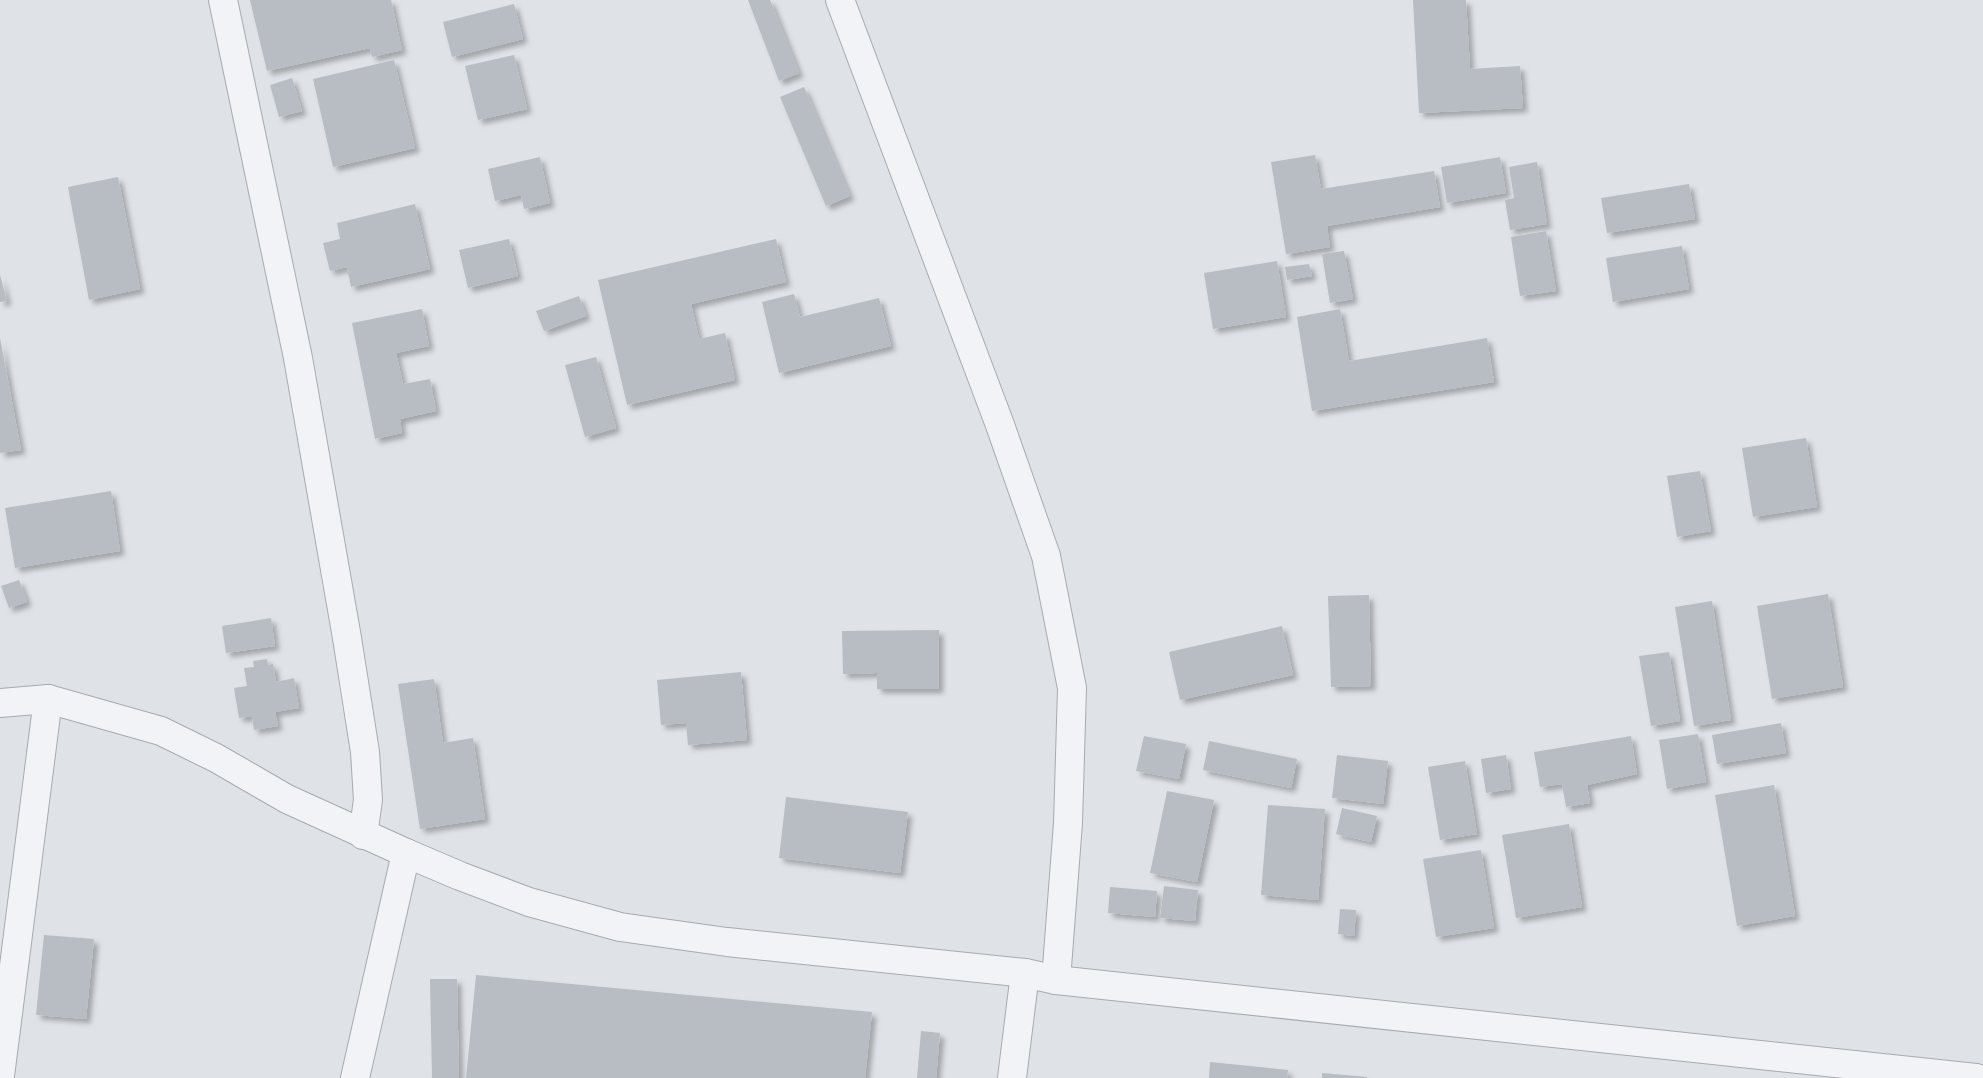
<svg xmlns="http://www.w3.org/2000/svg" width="1983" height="1078" viewBox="0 0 1983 1078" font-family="'Public Sans',sans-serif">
	<defs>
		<filter id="shadow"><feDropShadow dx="4.5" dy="4.5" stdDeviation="2.5" flood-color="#0004"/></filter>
	</defs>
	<rect width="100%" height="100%" fill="#dfe3e7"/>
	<g fill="#b7bdc3" filter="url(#shadow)">
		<polygon points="250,0 391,0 402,50 372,57 370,48 267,71"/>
		<polygon points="748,0 770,0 799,73 779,81"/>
		<polygon points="1413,0 1466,0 1470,69 1520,66 1523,108 1419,113"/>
		<polygon points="514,4 523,39 452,57 443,22"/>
		<polygon points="514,55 527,109 478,120 465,66"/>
		<polygon points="394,60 415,148 333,167 313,79"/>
		<polygon points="292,78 302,111 279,117 270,85"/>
		<polygon points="804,87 850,196 826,206 780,97"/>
		<polygon points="1315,155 1322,195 1321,189 1434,171 1440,207 1327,226 1330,247 1286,254 1271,162"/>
		<polygon points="540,157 550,203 524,209 521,195 495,201 488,169"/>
		<polygon points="1500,157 1506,193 1447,203 1441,167"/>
		<polygon points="1537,162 1547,224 1510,230 1505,200 1514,198 1509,167"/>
		<polygon points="118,177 140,289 89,300 68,187"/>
		<polygon points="1689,184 1695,219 1607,233 1601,198"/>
		<polygon points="415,204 430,269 351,287 347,267 330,271 323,243 340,239 337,223"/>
		<polygon points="1546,231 1556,291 1520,296 1511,237"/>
		<polygon points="509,239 518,276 468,288 459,250"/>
		<polygon points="776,239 786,282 691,304 699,339 725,333 735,380 627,405 598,280"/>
		<polygon points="1682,246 1689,289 1613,302 1606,258"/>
		<polygon points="1344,251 1353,299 1330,303 1322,254"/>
		<polygon points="1277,261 1286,317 1213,329 1204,273"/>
		<polygon points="1309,264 1312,276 1287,280 1285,267"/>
		<polygon points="0,275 7,301 0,302"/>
		<polygon points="794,294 800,317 879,298 891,346 779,373 762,302"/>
		<polygon points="579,296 586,316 544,331 536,311"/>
		<polygon points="422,309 429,346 396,353 403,384 430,379 436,411 400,419 402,433 375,439 352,323"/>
		<polygon points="1340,309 1349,361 1487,338 1494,382 1312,411 1297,317"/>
		<polygon points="0,338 21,450 0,453"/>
		<polygon points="596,357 616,428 585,437 565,365"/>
		<polygon points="1806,438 1817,507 1753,517 1742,448"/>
		<polygon points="1700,471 1711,531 1677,537 1667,476"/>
		<polygon points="111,491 120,551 15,568 5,508"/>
		<polygon points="19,580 27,602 9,608 1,586"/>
		<polygon points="1828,594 1843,687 1772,699 1757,606"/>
		<polygon points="1369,595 1371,686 1331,687 1328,596"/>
		<polygon points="1712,601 1731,720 1694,726 1675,607"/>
		<polygon points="271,618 275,646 226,653 222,626"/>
		<polygon points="1282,626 1293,675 1180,700 1169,652"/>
		<polygon points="939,630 939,689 877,689 877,673 843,674 842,631"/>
		<polygon points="1669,652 1680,721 1651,726 1639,656"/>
		<polygon points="267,659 268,665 273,664 276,682 294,678 299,708 275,712 278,726 254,730 252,716 239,718 234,688 247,686 244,668 254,667 253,661"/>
		<polygon points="741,672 747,740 688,745 686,723 661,725 657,680"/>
		<polygon points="434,679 443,743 473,738 485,819 420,829 398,684"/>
		<polygon points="1781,723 1786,753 1717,764 1712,735"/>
		<polygon points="1698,734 1706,782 1667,789 1659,740"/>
		<polygon points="1144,736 1186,744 1179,779 1136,771"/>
		<polygon points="1631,736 1637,774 1587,785 1590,803 1566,807 1562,784 1540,787 1534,752"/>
		<polygon points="1209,741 1297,759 1291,788 1203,770"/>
		<polygon points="1337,755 1388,761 1383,804 1332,798"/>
		<polygon points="1506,755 1511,789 1486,793 1481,759"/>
		<polygon points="1465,761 1477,834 1440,840 1428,767"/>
		<polygon points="1774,785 1795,916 1737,926 1715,795"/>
		<polygon points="1167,791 1214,800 1197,882 1150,873"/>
		<polygon points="786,797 908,812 900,873 779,858"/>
		<polygon points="1268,805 1325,809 1318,900 1261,895"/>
		<polygon points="1342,808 1377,816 1371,842 1336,834"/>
		<polygon points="1569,824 1582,907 1516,918 1502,835"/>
		<polygon points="1481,850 1494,928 1436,937 1423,859"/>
		<polygon points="1164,886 1198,890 1195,921 1160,918"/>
		<polygon points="1110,887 1157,891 1155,917 1108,913"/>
		<polygon points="1340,909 1356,910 1354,936 1338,934"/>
		<polygon points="44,935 94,939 86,1019 36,1015"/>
		<polygon points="476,975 872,1012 865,1078 466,1078"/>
		<polygon points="430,979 457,979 459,1078 432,1078"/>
		<polygon points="921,1031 940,1033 936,1078 917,1078"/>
		<polygon points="1210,1062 1288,1070 1287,1078 1209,1078"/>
		<polygon points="1322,1073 1367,1077 1367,1078 1322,1078"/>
	</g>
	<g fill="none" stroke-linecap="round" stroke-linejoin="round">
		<g stroke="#a5abb0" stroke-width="30">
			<g id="street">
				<polyline points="223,0 298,358 347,638 365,752 368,800 363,835"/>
				<polyline points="840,0 1000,425 1046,556 1072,688 1068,823 1056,980"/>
				<polyline points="0,703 48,699 161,731 216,758 287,799 406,853 460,876 529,902 620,927 727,942 1025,973 1056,980 1976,1078"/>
				<polyline points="0,1076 48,699"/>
				<polyline points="355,1078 406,853"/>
				<polyline points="1012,1078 1025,973"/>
			</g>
		</g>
		<use href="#street" stroke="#f1f3f6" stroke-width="28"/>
	</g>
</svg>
